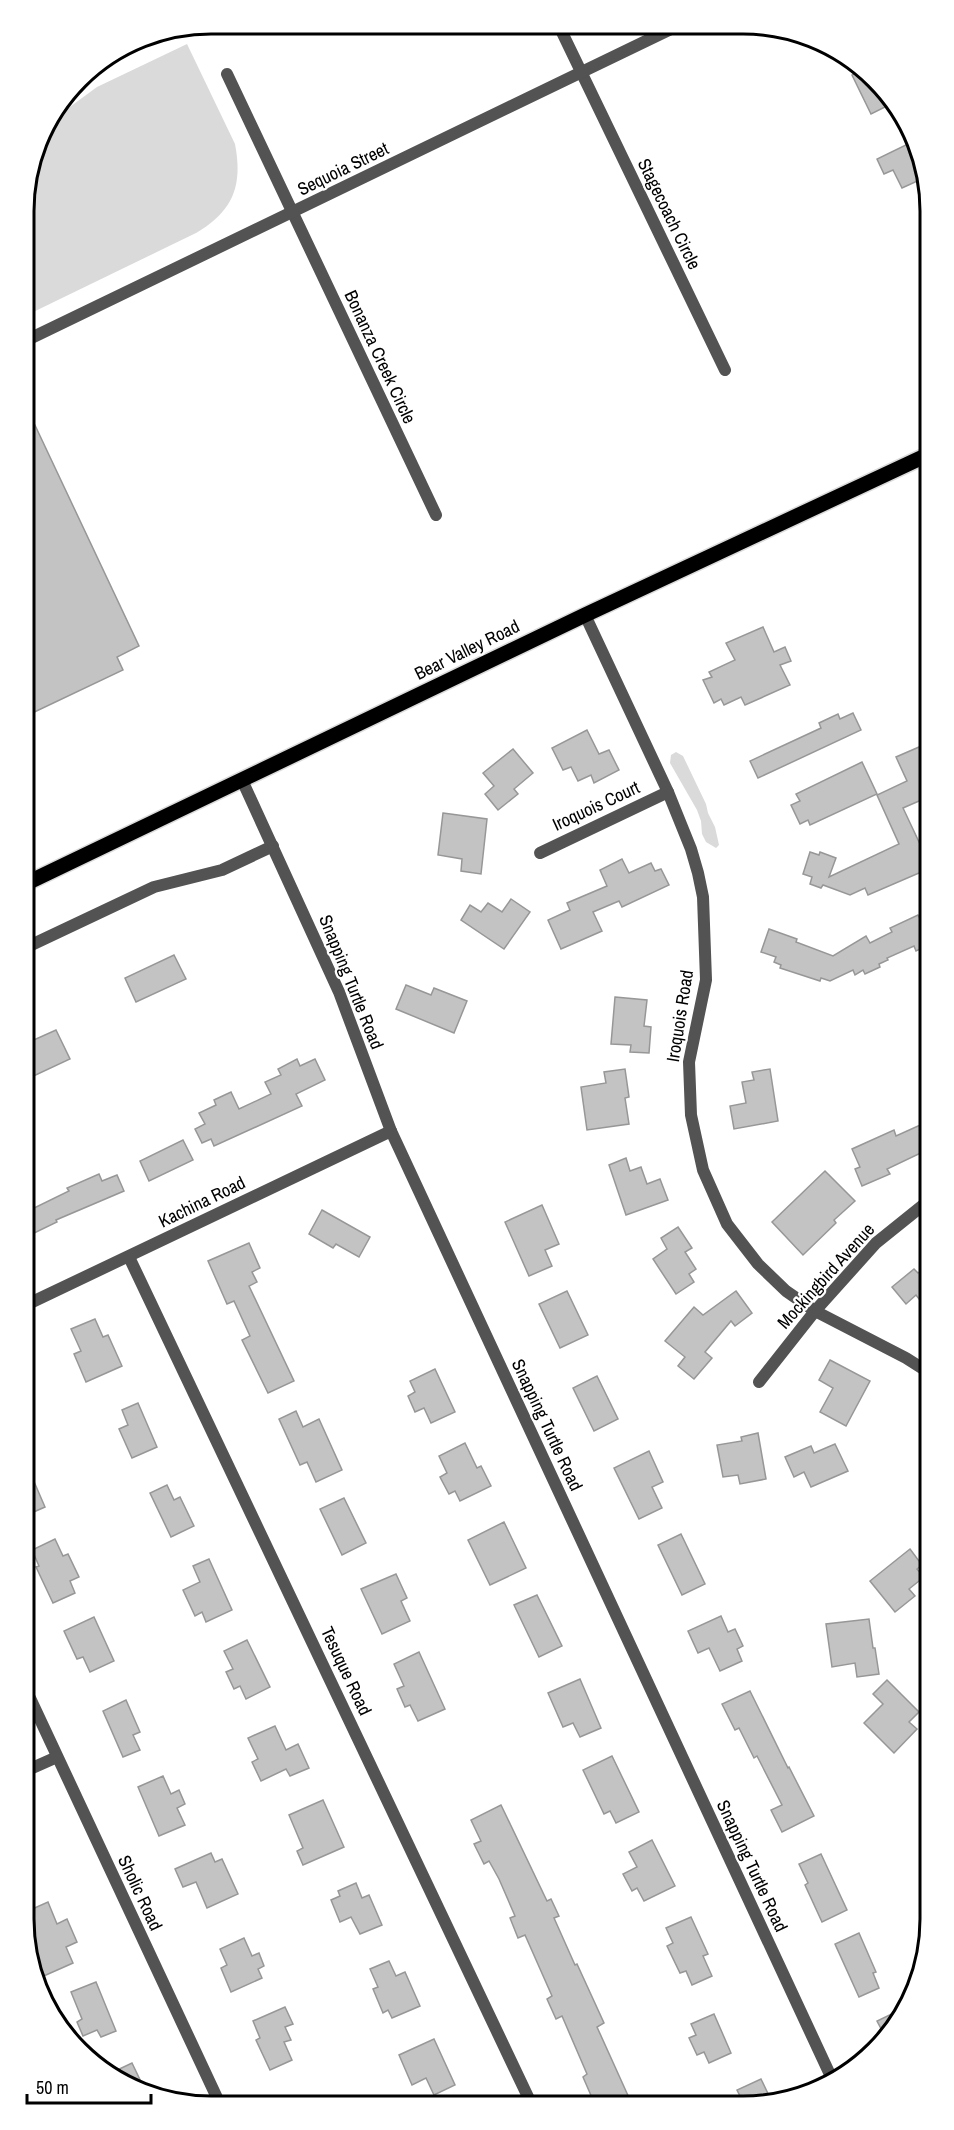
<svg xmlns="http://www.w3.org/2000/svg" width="954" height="2130" viewBox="0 0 954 2130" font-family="'Archivo Narrow',sans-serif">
	<rect width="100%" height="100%" fill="#fff"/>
	<g fill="#dadada">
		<path d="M187 44 235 144C243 186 233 211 196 233L25 316 24 199 43 129 48 123 97 87Z"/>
		<polygon points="676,752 683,756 706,804 708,813 715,827 719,845 716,848 706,842 702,834 701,821 697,810 670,763 671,755"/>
	</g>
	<g fill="#c3c3c3" stroke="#979797" stroke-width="1.5">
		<polygon points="863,69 893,103 871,114 852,75"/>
		<polygon points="914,141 924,163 924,178 902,188 893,170 884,174 877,159"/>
		<polygon points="25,404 139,646 117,657 123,670 26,716"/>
		<polygon points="763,627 774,652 785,647 791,661 780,665 790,685 745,705 741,697 724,705 721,699 714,703 703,680 712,677 709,672 735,660 726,643"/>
		<polygon points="853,713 861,730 758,778 750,761 821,728 819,723 838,714 840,719"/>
		<polygon points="587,730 599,754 609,750 619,770 594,783 591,775 578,781 571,767 563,770 552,748"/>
		<polygon points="926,744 926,798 903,808 920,844 926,842 926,870 868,895 865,888 850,895 823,885 821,888 810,884 812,877 803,874 810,852 819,855 820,852 836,858 829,877 899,844 877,795 907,781 896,757"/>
		<polygon points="513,749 533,773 514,789 518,794 498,810 485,794 494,786 483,773"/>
		<polygon points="862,762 877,794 810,825 808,820 800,824 791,805 800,801 796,794"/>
		<polygon points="443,813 487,819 481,874 461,871 462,859 438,855"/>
		<polygon points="622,859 629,873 651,863 655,871 661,869 669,885 622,907 619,901 593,912 602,931 561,949 548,920 570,910 567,903 607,886 600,870"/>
		<polygon points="511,899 530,912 504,949 461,920 470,905 481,912 488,903 502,912"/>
		<polygon points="918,915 920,919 926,916 926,946 916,951 914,946 887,958 888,960 879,964 880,967 865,974 863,970 855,975 853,970 830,981 821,978 820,981 780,968 781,965 774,962 776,957 761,952 769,929 797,939 796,942 833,956 866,936 870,943 892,932 890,928"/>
		<polygon points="174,955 186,979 136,1002 125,978"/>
		<polygon points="406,985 431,995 434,988 467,1001 454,1033 396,1009"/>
		<polygon points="615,997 647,1000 644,1026 651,1027 649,1053 630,1052 631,1045 611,1044"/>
		<polygon points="56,1030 70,1059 27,1079 27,1043"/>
		<polygon points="297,1059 300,1066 315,1059 325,1080 296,1094 302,1106 214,1146 211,1139 202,1143 195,1129 205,1124 199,1113 216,1105 214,1100 231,1092 239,1109 271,1094 265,1082 281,1075 278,1069"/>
		<polygon points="625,1069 629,1097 625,1098 629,1124 587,1130 581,1087 606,1083 604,1072"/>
		<polygon points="770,1069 778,1121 734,1129 730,1106 746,1103 742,1082 754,1080 752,1072"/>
		<polygon points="927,1122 927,1150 887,1169 890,1174 862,1186 855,1169 860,1167 852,1149 894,1130 896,1136"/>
		<polygon points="183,1140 193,1160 149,1181 140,1161"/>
		<polygon points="626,1158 630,1171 641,1167 647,1184 660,1179 668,1200 626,1215 609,1165"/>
		<polygon points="825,1171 855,1201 834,1220 836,1223 803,1255 772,1222"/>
		<polygon points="99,1174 102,1181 117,1175 124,1191 56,1220 57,1222 28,1236 28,1211 69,1191 67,1188"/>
		<polygon points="542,1205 559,1244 545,1250 552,1266 529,1276 505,1222"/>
		<polygon points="322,1210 370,1237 359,1257 336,1244 333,1248 309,1234"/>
		<polygon points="678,1227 692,1248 685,1252 696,1269 689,1274 694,1282 676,1294 653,1259 667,1249 661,1238"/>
		<polygon points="249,1243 260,1268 252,1272 257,1282 249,1286 294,1381 268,1393 242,1340 250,1336 234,1301 227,1304 208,1261"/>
		<polygon points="927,1266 927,1309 916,1295 906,1304 892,1287 914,1269 918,1273"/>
		<polygon points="567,1291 588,1335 560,1348 539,1304"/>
		<polygon points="736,1291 752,1313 735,1326 731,1321 705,1352 712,1358 694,1379 678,1366 685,1357 665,1341 694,1307 703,1315"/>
		<polygon points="95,1319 103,1337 108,1335 122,1366 86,1382 74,1354 81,1351 71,1329"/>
		<polygon points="830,1360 870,1381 846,1426 820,1412 833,1388 819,1380"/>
		<polygon points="435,1369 455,1412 431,1423 424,1408 415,1412 408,1396 415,1392 410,1381"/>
		<polygon points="597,1376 618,1419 594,1431 573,1388"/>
		<polygon points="138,1403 157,1447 132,1458 119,1429 128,1425 122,1410"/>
		<polygon points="296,1411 303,1427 319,1419 342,1470 316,1482 307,1462 300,1465 279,1419"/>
		<polygon points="758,1433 766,1479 740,1484 738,1475 723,1477 717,1445 742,1441 741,1437"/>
		<polygon points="465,1443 477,1468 481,1466 491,1486 460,1501 455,1491 449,1494 440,1477 447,1473 439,1456"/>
		<polygon points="835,1444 848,1471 811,1487 804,1472 794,1477 785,1457 811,1446 814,1453"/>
		<polygon points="649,1451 663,1482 652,1487 662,1508 639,1519 614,1468"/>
		<polygon points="29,1470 45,1507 29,1514"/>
		<polygon points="167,1485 174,1500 180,1497 194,1526 171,1537 150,1493"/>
		<polygon points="344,1498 366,1543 342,1555 320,1509"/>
		<polygon points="504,1522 526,1568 490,1585 468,1540"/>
		<polygon points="681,1534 705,1584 682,1595 658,1545"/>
		<polygon points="55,1539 63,1556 68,1554 79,1577 70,1581 75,1593 53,1603 36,1567 39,1566 32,1550"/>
		<polygon points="910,1549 922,1565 917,1569 924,1577 909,1589 915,1596 895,1612 870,1581"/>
		<polygon points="209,1559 232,1610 206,1622 202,1612 195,1616 183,1590 200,1582 193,1566"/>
		<polygon points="396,1574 407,1598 401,1601 410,1621 382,1634 361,1589"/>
		<polygon points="537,1595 562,1646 539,1657 514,1605"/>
		<polygon points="721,1616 728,1632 735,1629 743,1646 737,1649 742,1661 720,1671 709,1648 698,1653 688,1631"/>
		<polygon points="94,1617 114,1661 90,1672 83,1657 77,1659 64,1631"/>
		<polygon points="869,1619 873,1648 875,1648 879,1674 857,1677 855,1663 832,1667 826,1624"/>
		<polygon points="247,1640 270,1687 246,1699 240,1686 234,1689 226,1672 233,1669 224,1651"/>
		<polygon points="419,1652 445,1709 418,1721 410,1705 405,1707 397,1689 404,1686 394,1664"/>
		<polygon points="580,1679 601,1728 580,1737 573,1723 563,1727 548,1693"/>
		<polygon points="887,1680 919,1712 909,1722 917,1729 894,1753 864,1723 883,1704 873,1694"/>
		<polygon points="750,1691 788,1768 789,1767 814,1816 782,1832 771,1810 782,1805 757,1756 754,1758 739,1728 735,1730 722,1704"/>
		<polygon points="126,1700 140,1732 133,1735 140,1750 123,1757 103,1711"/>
		<polygon points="275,1726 286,1750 298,1744 309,1768 290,1776 286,1769 261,1781 252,1762 258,1759 248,1738"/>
		<polygon points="612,1756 639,1812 616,1823 610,1811 604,1814 583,1770"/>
		<polygon points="163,1776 171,1794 179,1790 185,1804 177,1808 185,1825 159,1836 138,1787"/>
		<polygon points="323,1800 344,1847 303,1865 297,1851 303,1848 289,1815"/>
		<polygon points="501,1805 547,1901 551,1899 559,1916 554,1918 575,1965 577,1964 604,2023 597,2027 630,2100 593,2100 583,2077 587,2074 562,2016 556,2019 547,1999 552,1996 525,1935 518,1938 510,1918 515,1916 499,1879 489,1861 484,1864 474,1844 481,1841 471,1820"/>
		<polygon points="652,1840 675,1886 644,1901 637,1888 632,1891 623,1874 637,1867 629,1852"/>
		<polygon points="211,1853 215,1862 222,1859 238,1894 207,1908 196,1882 183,1887 175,1869"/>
		<polygon points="821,1854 847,1910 822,1922 805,1885 808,1883 799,1864"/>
		<polygon points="356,1883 362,1898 369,1895 382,1925 360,1934 351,1917 340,1922 331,1900 340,1896 338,1891"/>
		<polygon points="48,1902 57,1924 67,1919 77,1942 66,1947 73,1963 37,1979 30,1964 30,1910"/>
		<polygon points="691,1917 708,1954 703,1956 712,1976 692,1985 686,1971 680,1973 667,1946 673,1943 666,1928"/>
		<polygon points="859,1933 876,1972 873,1973 879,1988 859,1997 835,1944"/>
		<polygon points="244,1938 252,1956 259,1953 264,1966 258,1969 262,1978 231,1992 221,1968 227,1965 220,1949"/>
		<polygon points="389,1961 396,1976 405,1972 420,2006 392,2018 388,2010 383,2013 373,1989 378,1987 370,1969"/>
		<polygon points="96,1982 116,2031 101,2037 97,2030 83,2036 77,2022 82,2019 71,1992"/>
		<polygon points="285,2007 293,2024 285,2027 291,2040 284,2042 292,2060 270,2070 256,2040 260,2038 253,2021"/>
		<polygon points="906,2007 891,2033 886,2038 877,2021"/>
		<polygon points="714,2014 731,2053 709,2063 704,2052 697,2055 689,2038 696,2035 691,2024"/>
		<polygon points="434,2039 455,2085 434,2095 426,2078 412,2085 399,2055"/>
		<polygon points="132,2063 143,2086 113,2072"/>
		<polygon points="761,2079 771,2100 742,2100 737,2090"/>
	</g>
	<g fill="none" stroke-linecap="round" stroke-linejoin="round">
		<g stroke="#dbdbdb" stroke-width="18">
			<polyline id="primary" points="27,883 585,615 925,456"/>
		</g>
		<g stroke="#535353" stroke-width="12">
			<polyline points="559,26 725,370"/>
			<polyline points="227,74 436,515"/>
			<polyline points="25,341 675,27"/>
			<polyline points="585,615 668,792 691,849 698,873 703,897 706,980 689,1062 691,1115 703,1170 727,1224 758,1264 786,1291 815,1311 906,1358 928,1372"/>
			<polyline points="242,780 339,992 391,1131 833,2081"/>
			<polyline points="540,853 668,792"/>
			<polyline points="27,947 154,887 222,870 273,846"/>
			<polyline points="129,1257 530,2101"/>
			<polyline points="28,1304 391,1131"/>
			<polyline points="759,1382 815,1311 876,1243 927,1202"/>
			<polyline points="30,1698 219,2102"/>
			<polyline points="30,1769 57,1757"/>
		</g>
		<use href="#primary" stroke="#000" stroke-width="15"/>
	</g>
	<g text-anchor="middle" stroke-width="4.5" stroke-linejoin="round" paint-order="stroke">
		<g font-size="18" fill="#000" stroke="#fff">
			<text transform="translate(343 169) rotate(-26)" y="6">Sequoia Street</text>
			<text transform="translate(669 214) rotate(64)" y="6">Stagecoach Circle</text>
			<text transform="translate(380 357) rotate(65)" y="6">Bonanza Creek Circle</text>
			<text transform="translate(467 650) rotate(-26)" y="6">Bear Valley Road</text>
			<text transform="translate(596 806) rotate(-25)" y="6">Iroquois Court</text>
			<text transform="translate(351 982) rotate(68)" y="6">Snapping Turtle Road</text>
			<text transform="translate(680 1016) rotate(-81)" y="6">Iroquois Road</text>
			<text transform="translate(202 1202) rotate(-26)" y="6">Kachina Road</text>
			<text transform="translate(826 1276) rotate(-48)" y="6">Mockingbird Avenue</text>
			<text transform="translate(547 1425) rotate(65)" y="6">Snapping Turtle Road</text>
			<text transform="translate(346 1671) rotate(65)" y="6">Tesuque Road</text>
			<text transform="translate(752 1866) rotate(65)" y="6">Snapping Turtle Road</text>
			<text transform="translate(140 1893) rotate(65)" y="6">Sholic Road</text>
		</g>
	</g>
	<path d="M0 0H954V2130H0ZM211 34H743A177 177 0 0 1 920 211V1919A177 177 0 0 1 743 2096H211A177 177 0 0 1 34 1919V211A177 177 0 0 1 211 34Z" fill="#fff" fill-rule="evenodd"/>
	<path fill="none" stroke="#000" stroke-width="3" d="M211 34H743A177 177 0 0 1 920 211V1919A177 177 0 0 1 743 2096H211A177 177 0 0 1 34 1919V211A177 177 0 0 1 211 34Z"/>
	<path d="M27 2094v9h124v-9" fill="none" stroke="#000000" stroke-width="3"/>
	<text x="36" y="2094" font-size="18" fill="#000000" stroke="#ffffff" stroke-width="4.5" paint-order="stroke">50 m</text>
</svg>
